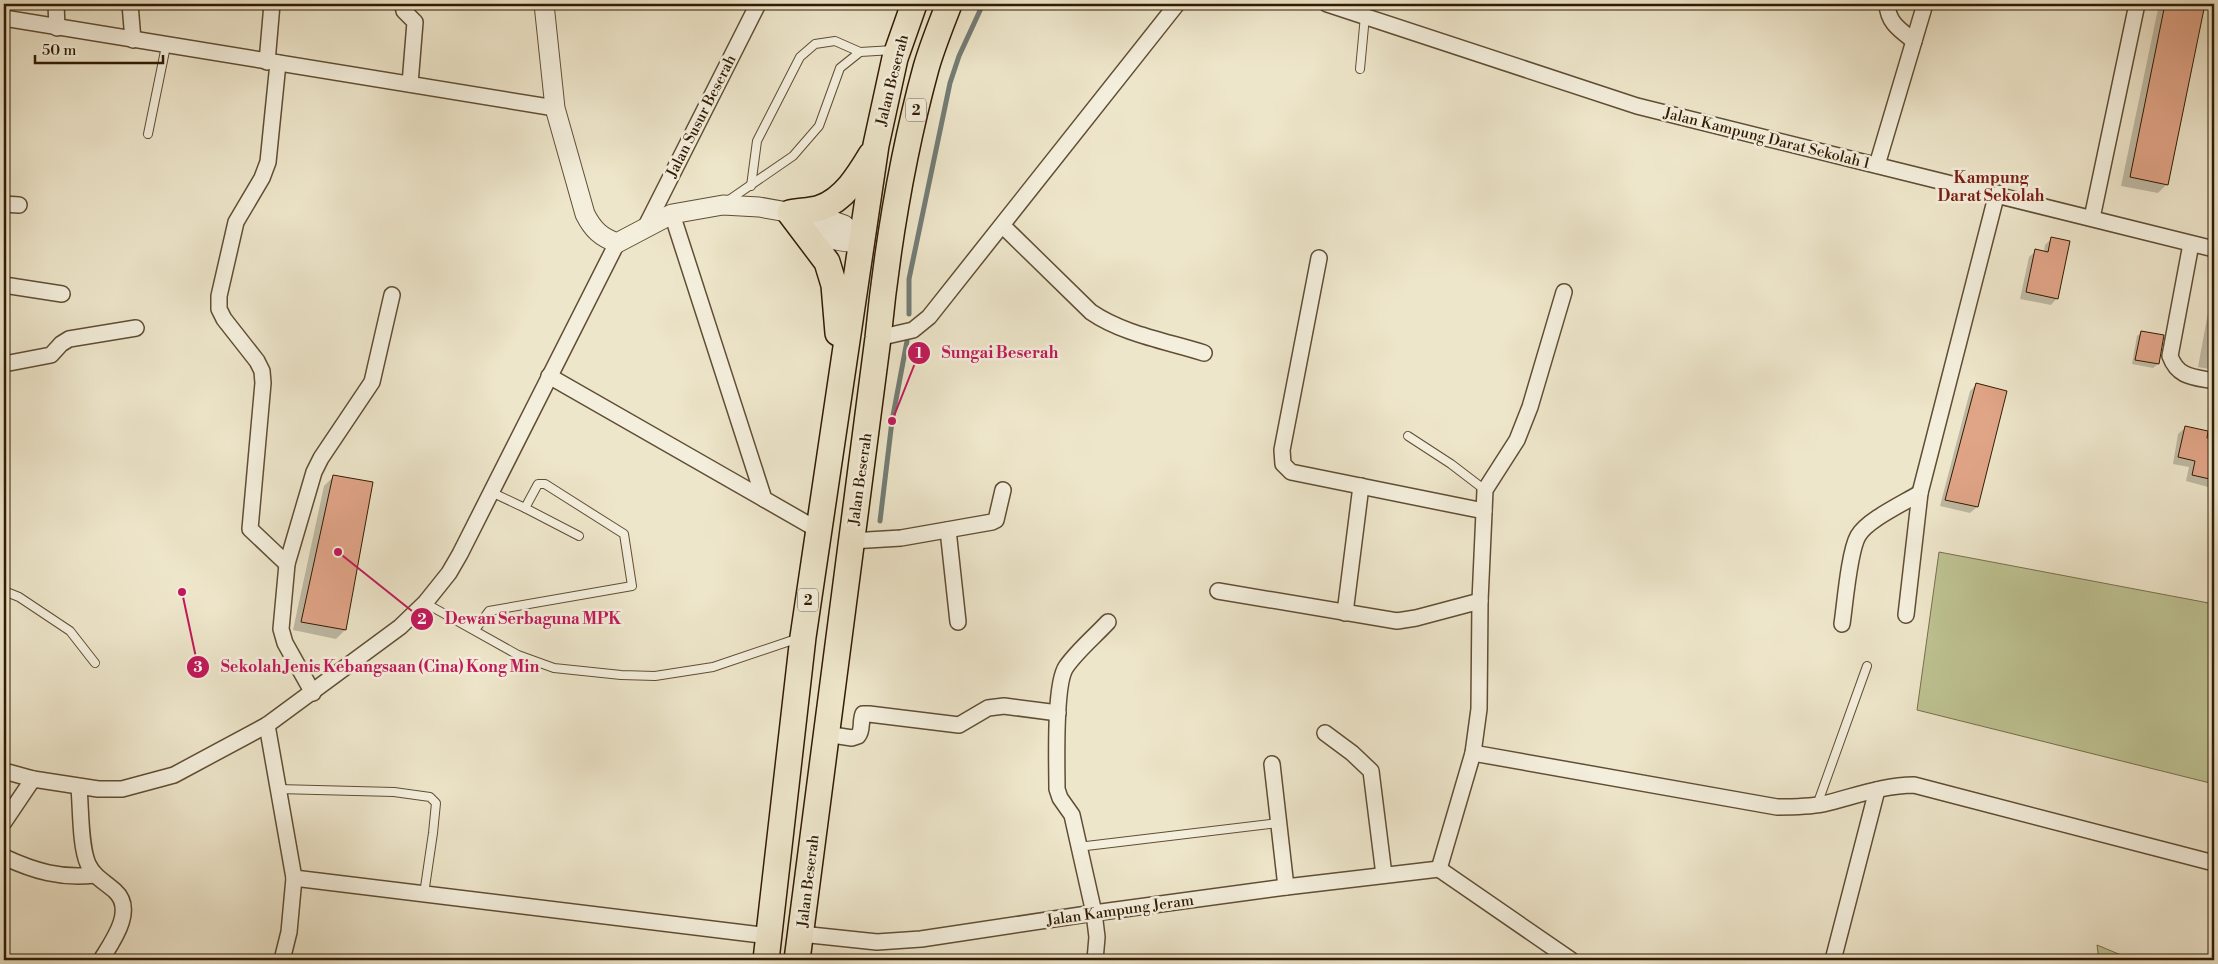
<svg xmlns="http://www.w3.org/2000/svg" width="2218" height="964" viewBox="0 0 2218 964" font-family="'Libre Bodoni',serif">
	<rect width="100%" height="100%" fill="#eee6cb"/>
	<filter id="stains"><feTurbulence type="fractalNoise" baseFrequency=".004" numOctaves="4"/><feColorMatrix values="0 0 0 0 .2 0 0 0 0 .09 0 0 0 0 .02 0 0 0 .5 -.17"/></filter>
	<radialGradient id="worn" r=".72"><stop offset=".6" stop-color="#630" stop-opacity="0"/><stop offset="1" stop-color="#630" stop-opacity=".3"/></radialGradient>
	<g fill="#bec393" stroke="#776f4a">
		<polygon points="1939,552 2214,604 2214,784 1917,710"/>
		<polygon points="2097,945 2133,960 2099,960"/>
	</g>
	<g fill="#0003">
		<polygon points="2159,4 2204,4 2167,184 2158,193 2121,186"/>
		<polygon points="2052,238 2057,298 2051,305 2020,299 2029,257 2036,251 2044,252 2045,245"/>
		<polygon points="2214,280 2214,370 2198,367"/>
		<polygon points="2142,332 2158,364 2153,368 2132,364 2137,336"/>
		<polygon points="1977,384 1977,507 1970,513 1940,506 1970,391"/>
		<polygon points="2185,428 2206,439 2214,441 2214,480 2208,487 2186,481 2189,467 2173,464 2178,434"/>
		<polygon points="333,477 345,630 336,639 293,630 324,486"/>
	</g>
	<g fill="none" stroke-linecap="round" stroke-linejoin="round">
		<g stroke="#737c76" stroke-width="5">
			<polyline points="909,314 909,279 950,83 959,56 983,4"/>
			<polyline points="880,521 892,421 907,341"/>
		</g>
	</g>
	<g fill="#e0a487" stroke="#301b02">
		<polygon points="2165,4 2205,4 2168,185 2130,177"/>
		<polygon points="2051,237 2070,241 2058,299 2026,292 2035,249 2048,252"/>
		<polygon points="2141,331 2164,335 2159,364 2135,360"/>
		<polygon points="1976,383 2007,391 1978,507 1945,500"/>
		<polygon points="2185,426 2208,431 2207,438 2214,440 2214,480 2192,475 2195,461 2178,457"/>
		<polygon points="333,475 373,482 346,630 301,622"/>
	</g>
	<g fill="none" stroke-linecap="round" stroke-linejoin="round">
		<g stroke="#604e34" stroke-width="10">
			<g id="service">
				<polyline points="1360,69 1365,16"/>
				<polyline points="148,134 166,46"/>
				<polyline points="751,186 757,141 800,57 815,44 835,41 860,52"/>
				<polyline points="726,202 793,156 819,126 840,68 860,52 893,50"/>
				<polyline points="1408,436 1451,464 1485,490"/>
				<polyline points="525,508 579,536"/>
				<polyline points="4,591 19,597 70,631 95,663"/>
				<polyline points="425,603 518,655 554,668 621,675 655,676 713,667 799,638"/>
				<polyline points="475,630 489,611 632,586 624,534 545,484 538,484 525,508 491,492"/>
				<polyline points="278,789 394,792 430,797 436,803 433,833 424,894"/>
				<polyline points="1817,805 1867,666"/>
				<polyline points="1078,847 1279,823"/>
			</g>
		</g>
		<g stroke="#604e34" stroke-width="18">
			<g id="minor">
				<polyline points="56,4 57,28"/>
				<polyline points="130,4 133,40"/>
				<polyline points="403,4 404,11 415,22 410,84"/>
				<polyline points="1327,4 1637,106 2214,249"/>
				<path d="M1887 4C1888 23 1900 30 1914 41"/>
				<polyline points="4,18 555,108"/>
				<polyline points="267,62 272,4"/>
				<polyline points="278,63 268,162 262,178 236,222 219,296 219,309 224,319 257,361 262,371 263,383 250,529 287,564"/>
				<polyline points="1877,165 1925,4"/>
				<polyline points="4,204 19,205"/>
				<polyline points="672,214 764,499 818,530"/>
				<polyline points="2092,218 2137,4"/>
				<path d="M1003 226 1091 312C1123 334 1166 341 1204 353"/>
				<polyline points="645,228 758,4"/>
				<path d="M2191 244 2170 356C2178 378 2194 377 2214 381"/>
				<polyline points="1319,258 1282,450 1283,464 1291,472 1484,511"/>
				<polyline points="4,285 62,294"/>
				<polyline points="878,338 913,330 929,317 1177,4"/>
				<polyline points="4,364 51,355 61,344 69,339 136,328"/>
				<polyline points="549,376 764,499"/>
				<polyline points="948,530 958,622"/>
				<polyline points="851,541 901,538 992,522 996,520 1003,490"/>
				<polyline points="1218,591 1397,621 1416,618 1480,601"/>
				<polyline points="1345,613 1361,486"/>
				<polyline points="1906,615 1920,493 1997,193"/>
				<path d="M1842 624C1845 604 1849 552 1858 536 1867 520 1904 503 1920 493"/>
				<polyline points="313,693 285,643 281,629 287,564 314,472 321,458 372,382 392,295"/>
				<polyline points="267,725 294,878 289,932 282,960"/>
				<polyline points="1325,733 1352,753 1371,771 1384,875"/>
				<path d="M826 734 852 738 858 736C863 730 860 722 863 714H869L959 725 988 708 1004 706 1058 713"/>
				<path d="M1473 753 1777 807C1792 807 1808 807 1823 804 1853 797 1883 785 1914 785L2214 863"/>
				<polyline points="1272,764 1286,887"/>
				<polyline points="4,771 33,779 98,789 122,789 174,775 267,725 400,627 425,603 449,573 460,554 617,243"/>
				<path d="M79 788C81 809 80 846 88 864 94 877 105 882 115 891 136 910 112 942 101 960"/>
				<polyline points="4,822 33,779"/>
				<path d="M4 857C34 871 61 879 95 875"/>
				<polyline points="1439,869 1473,753 1479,709 1480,601 1485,490 1517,440 1530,407 1564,292"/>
				<polyline points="1439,869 1571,960"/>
				<polyline points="294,878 769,936"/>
				<polyline points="801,934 877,942 921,939 1094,913 1286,887 1439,869"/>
				<path d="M1095 960 1097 937 1094 913 1072 815 1060 798 1057 789C1057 764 1054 685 1066 667 1077 651 1094 637 1108 622"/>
				<polyline points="1833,960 1877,790"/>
			</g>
		</g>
		<g stroke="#604e34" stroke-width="21">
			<g id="tertiary">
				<path d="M544 4 555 108 585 214C593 230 601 237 617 243L672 214 723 205 759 207 827 219 844 225 861 241"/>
				<path d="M801 221C819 235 838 245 861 241"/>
			</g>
		</g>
		<g stroke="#301b02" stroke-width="28">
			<g id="trunk">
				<path d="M838 333 834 285 827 262 790 213C799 211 811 211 820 208 844 200 859 175 871 155"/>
				<polyline points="766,960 803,637 876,145 895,58 914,4"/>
				<path d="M797 960 878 338C887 248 902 156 926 68 932 47 941 25 949 4"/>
			</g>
		</g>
		<use href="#service" stroke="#f4efdd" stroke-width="8"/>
		<use href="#minor" stroke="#f4efdd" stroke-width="15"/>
		<use href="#tertiary" stroke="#f4efdd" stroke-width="19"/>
		<use href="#trunk" stroke="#eee6cb" stroke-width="25"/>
	</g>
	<g text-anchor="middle" stroke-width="5" stroke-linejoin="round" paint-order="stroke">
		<g fill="#f4efdd" stroke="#6b5b44" stroke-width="1">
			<rect x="906" y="98.5" width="20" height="23" rx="4"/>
			<rect x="798" y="588.5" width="20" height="23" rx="4"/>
		</g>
		<g font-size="14" font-weight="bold" fill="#301b02">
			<text x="916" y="115">2</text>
			<text x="808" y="605">2</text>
		</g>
		<g font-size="15" fill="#301b02" stroke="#f4efdd">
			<text transform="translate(892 80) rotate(-76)" y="5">Jalan Beserah</text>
			<text transform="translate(701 116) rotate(-63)" y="5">Jalan Susur Beserah</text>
			<text transform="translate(1767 138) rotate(14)" y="5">Jalan Kampung Darat Sekolah 1</text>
			<text transform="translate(860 479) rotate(-82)" y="5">Jalan Beserah</text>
			<text transform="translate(808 881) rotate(-83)" y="5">Jalan Beserah</text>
			<text transform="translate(1120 910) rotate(-8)" y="5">Jalan Kampung Jeram</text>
		</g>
		<g font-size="16" font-weight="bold" fill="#7a1f14" stroke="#f4efdd">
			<text x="1991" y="183">Kampung<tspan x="1991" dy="18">Darat Sekolah</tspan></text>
		</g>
	</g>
	<path fill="none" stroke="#c2185b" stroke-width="2" d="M892 421L919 353M338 552L422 619M182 592L198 667"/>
	<g fill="#c2185b" stroke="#f4efdd" stroke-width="2">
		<circle cx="892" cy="421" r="5"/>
		<circle cx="338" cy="552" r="5"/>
		<circle cx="182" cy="592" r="5"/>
		<circle cx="919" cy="353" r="12"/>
		<circle cx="422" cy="619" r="12"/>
		<circle cx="198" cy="667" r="12"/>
	</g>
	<g font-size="15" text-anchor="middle" font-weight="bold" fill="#fff">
		<text x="919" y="358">1</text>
		<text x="422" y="624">2</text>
		<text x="198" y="672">3</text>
	</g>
	<g font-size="16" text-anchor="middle" font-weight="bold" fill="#c2185b" stroke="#f4efdd" stroke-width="5" stroke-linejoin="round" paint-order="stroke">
		<text x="1000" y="358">Sungai Beserah</text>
		<text x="533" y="624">Dewan Serbaguna MPK</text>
		<text x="380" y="672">Sekolah Jenis Kebangsaan (Cina) Kong Min</text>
	</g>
	<rect width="2218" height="964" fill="none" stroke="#eee6cb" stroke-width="20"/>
	<rect x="5" y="5" width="2208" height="954" fill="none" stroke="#301b02" stroke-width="2.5"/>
	<rect x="10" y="10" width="2198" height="944" fill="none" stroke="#301b02"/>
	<path d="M35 55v8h128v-8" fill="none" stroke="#301b02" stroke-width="2.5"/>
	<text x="42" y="55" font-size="15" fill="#301b02" stroke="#f4efdd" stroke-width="4" paint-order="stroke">50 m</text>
	<rect width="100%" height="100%" filter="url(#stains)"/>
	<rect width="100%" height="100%" fill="url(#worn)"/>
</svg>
